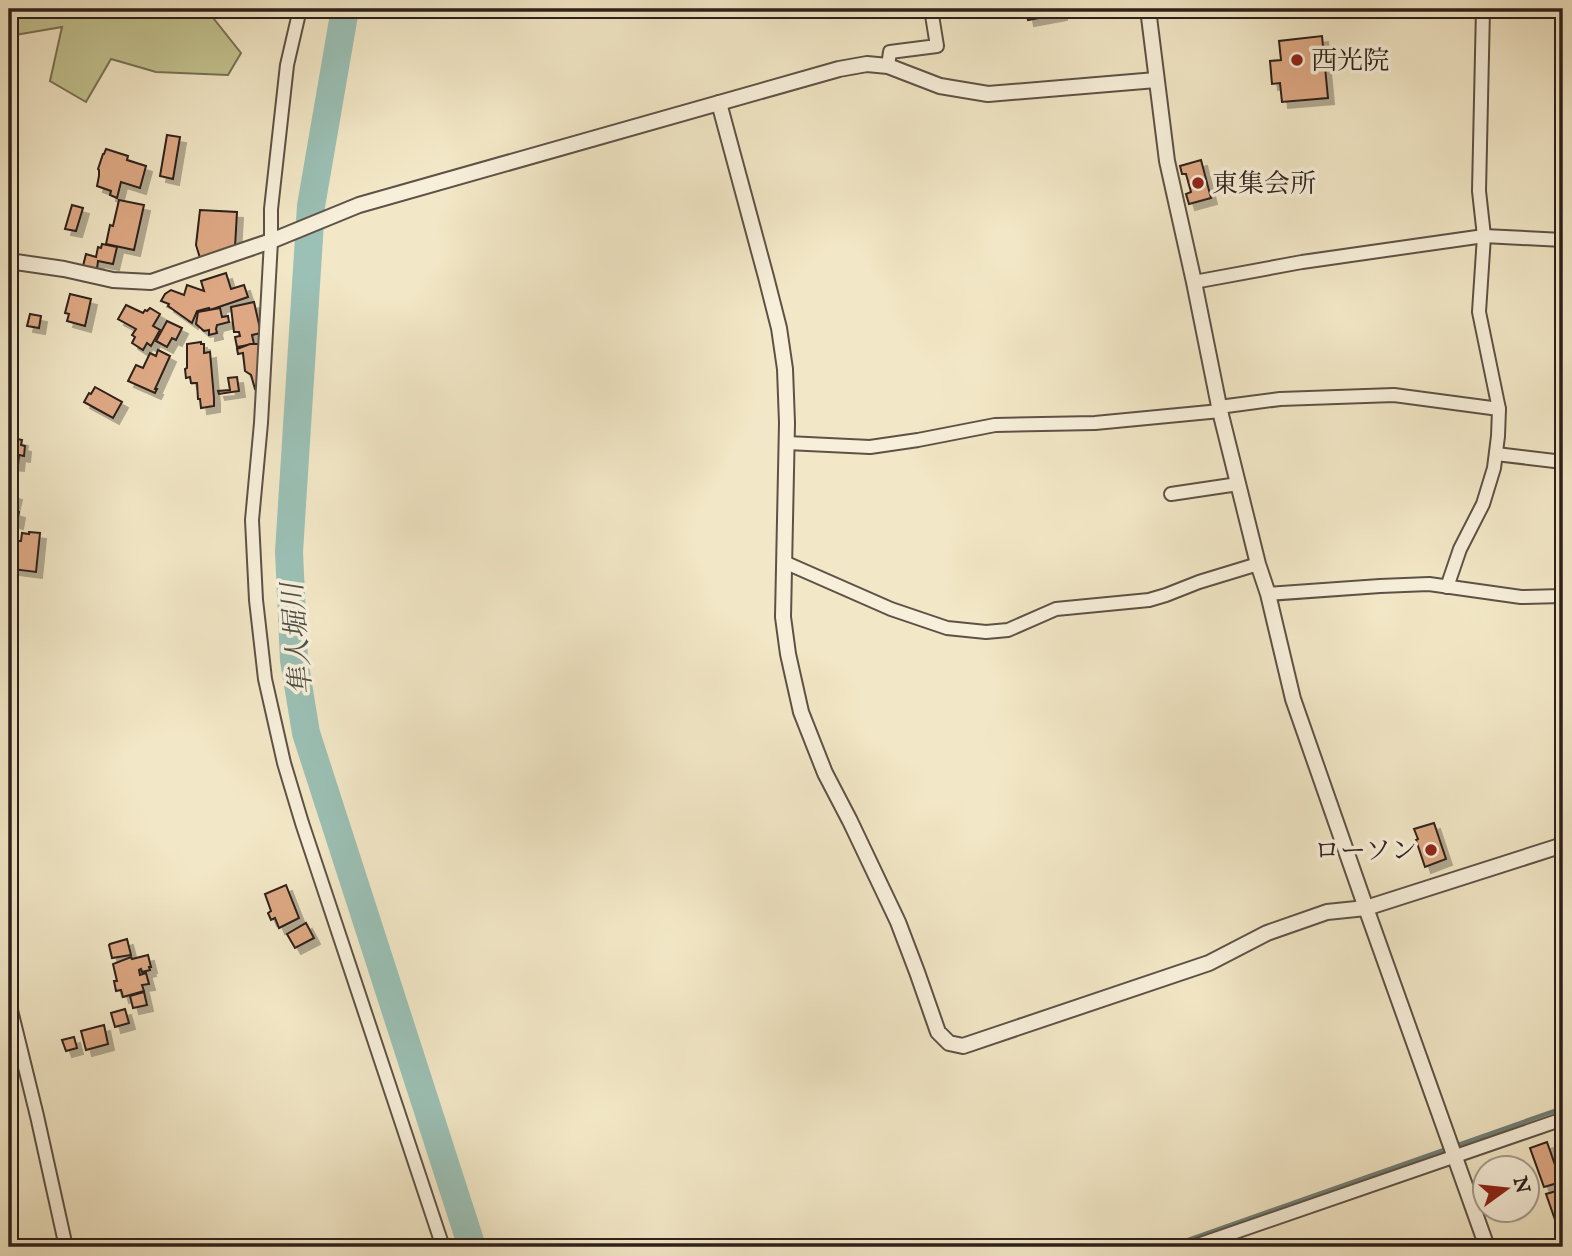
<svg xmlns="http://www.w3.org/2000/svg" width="1572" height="1256" viewBox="0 0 1572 1256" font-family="'IM FELL English','Noto Serif JP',serif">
	<defs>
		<filter id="shadow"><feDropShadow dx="6" dy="6" stdDeviation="0" flood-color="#0004"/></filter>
	</defs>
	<rect width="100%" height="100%" fill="#f2e7c6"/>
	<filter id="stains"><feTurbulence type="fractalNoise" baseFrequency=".00286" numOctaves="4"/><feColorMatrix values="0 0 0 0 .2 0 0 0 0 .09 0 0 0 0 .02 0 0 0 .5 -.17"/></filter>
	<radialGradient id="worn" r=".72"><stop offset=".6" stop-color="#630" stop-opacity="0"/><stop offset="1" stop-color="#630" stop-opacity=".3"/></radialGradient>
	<polygon fill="#c2c390" stroke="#787256" stroke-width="2" points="9,9 206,9 241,53 228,75 156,72 111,59 86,102 50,81 62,27 9,36"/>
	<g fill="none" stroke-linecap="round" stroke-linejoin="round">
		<polyline stroke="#6f8077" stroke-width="4.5" points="1168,1247 1563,1108"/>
		<polyline stroke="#9bc0b5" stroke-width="28" points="345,9 311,206 289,552 294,660 306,733 472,1247"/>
	</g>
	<g fill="#dea984" stroke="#2d201b" stroke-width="2" filter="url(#shadow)">
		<polygon points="1026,9 1060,9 1061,14 1028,20"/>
		<polygon points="1322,36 1328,98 1282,102 1280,83 1272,84 1270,61 1281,60 1279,41"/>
		<polygon points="167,135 180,137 173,179 160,176"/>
		<polygon points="106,149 128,156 127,160 146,166 140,188 121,182 117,198 110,195 111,191 97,186 99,176 99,170 98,169 103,154 104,154"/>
		<polygon points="1201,160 1211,198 1189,204 1186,194 1191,192 1186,174 1182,174 1180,166"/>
		<polygon points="119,200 144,205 134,250 106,244 110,225 113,226"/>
		<polygon points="72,205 83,208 76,231 65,229"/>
		<polygon points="200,210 237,212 235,247 200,258 196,245"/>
		<polygon points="102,244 117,247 113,264 98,261 97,269 83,266 86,254 96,257 98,247 101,248"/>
		<polygon points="226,273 231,289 244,285 248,297 210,310 209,308 197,311 192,323 168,306 169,304 161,301 165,294 171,290 184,295 187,285 204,291 201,281"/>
		<polygon points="70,294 91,299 85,326 67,321 69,314 65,313"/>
		<polygon points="254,302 261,333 252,335 254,344 237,347 235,337 240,336 239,332 234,332 231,307"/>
		<polygon points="126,305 143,313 145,310 147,311 150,308 160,314 153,326 160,330 151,346 147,343 143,350 132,343 135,337 132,335 136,329 118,319"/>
		<polygon points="220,308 222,317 228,316 229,322 217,325 216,329 217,333 209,335 209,330 204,331 196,324 198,312"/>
		<polygon points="30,314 41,316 39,328 27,326"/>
		<polygon points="167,321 182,328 176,340 172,338 167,347 156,341"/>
		<polygon points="201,342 201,344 204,344 204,353 210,352 214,398 214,406 201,408 200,399 198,399 197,383 191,383 190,377 186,378 185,369 187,368 187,344"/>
		<polygon points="250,344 261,344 260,388 255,389 251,375 245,371 243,353 238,354 237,349"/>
		<polygon points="158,350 170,356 155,389 157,389 155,393 128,381 136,365 143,368 150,353 156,356"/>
		<polygon points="237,377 239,391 219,394 218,391 230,390 228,378"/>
		<polygon points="95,387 122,402 113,418 84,402 89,393 91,394"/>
		<polygon points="9,437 22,440 21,445 25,446 24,456 19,455 18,465 9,464"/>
		<polygon points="9,492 16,494 12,510 19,512 17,523 10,521 9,523"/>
		<polygon points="29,532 40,533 36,572 12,569 15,541 21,541 22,533 29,534"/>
		<polygon points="1434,823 1446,859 1425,867 1416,840 1418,839 1414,829"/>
		<polygon points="286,885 299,918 279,928 275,918 271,920 268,913 271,911 265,894"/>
		<polygon points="306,923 314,938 295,948 287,934"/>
		<polygon points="127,939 131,955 112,958 109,945 110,944"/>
		<polygon points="148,955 151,967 149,967 150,970 142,972 141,969 139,970 140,975 146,973 149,984 142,985 144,991 123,997 121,990 116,991 114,981 117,981 113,964 131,957 132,959"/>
		<polygon points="144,992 147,1005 133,1008 130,996"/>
		<polygon points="125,1009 129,1023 115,1027 111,1013"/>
		<polygon points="104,1025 108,1044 86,1050 81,1031"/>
		<polygon points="74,1037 77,1048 66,1051 62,1040"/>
		<polygon points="1547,1142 1561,1182 1544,1187 1530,1148"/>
		<polygon points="1563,1189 1563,1233 1560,1234 1546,1194"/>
	</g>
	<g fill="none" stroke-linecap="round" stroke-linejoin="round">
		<g stroke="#5e5246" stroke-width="16">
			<g id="minor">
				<polyline points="300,9 287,65 271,209 271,241 261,423 252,520 256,600 265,679 284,763 302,823 443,1247"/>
				<polyline points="888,66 890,52 937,46 931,9"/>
				<polyline points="1194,282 1302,262 1484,236 1563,240"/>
				<polyline points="1219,407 1280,399 1394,395 1499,409"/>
				<polyline points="787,443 870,447 918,440 995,425 1095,423 1220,411"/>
				<polyline points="1496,454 1563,462"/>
				<polyline points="1171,494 1238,484"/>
				<polyline points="784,562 891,609 947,628 986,632 1008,630 1056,609 1149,600 1166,595 1199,582 1258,564"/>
				<polyline points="1447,587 1460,549 1483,504 1494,468 1498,436 1499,409 1479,312 1484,236 1479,191 1483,9"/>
				<polyline points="1268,594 1380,586 1429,584 1521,597 1563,596"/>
				<polyline points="9,1002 37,1116 66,1247"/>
				<polyline points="1192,1247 1563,1119"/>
			</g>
		</g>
		<g stroke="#5e5246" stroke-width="18">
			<g id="tertiary">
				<polyline points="1148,9 1167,161 1194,282 1220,411 1258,564 1268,594 1293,699 1366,908 1487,1247"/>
				<polyline points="719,103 766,277 779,328 785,369 787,423 783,617 788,654 801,712 825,773 850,821 898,922 917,972 938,1032 949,1043 963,1046 1209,963 1267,933 1327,912 1366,908 1563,845"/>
				<polyline points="9,261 64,269 113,280 151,282 271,241 359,205 839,69 867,64 888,66 940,86 988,94 1156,80"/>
			</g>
		</g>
		<use href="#minor" stroke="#f7efda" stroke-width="12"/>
		<use href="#tertiary" stroke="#f7efda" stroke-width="14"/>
	</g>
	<g fill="#8f2418" stroke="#f7efda" stroke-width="2.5">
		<circle cx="1297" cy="60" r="7"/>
		<circle cx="1198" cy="183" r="7"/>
		<circle cx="1431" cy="850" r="7"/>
	</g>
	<g text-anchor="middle" stroke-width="7" stroke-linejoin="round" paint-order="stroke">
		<g font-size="26" fill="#2d201b" stroke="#f7efda" text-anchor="start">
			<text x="1311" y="69">西光院</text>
			<text x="1212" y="192">東集会所</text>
			<text x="1417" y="859" text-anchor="end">ローソン</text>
		</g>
		<g font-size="28" font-style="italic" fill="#4e5049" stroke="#f7efda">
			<text transform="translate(296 639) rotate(-95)" y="10">隼人堀川</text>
		</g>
	</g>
	<rect width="1572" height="1256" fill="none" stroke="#f2e7c6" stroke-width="35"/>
	<rect x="10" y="10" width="1551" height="1235" fill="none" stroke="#2d201b" stroke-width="3.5"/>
	<rect x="18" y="18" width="1537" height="1221" fill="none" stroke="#2d201b" stroke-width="2"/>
	<g transform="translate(1506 1189) rotate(75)"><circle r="33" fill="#f7efda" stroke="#a69c8e" stroke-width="2"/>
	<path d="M0-5L12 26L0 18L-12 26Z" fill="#8f2418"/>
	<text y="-10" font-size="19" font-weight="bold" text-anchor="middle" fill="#2d201b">N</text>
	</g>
	<rect width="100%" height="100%" filter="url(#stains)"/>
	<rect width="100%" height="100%" fill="url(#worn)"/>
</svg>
